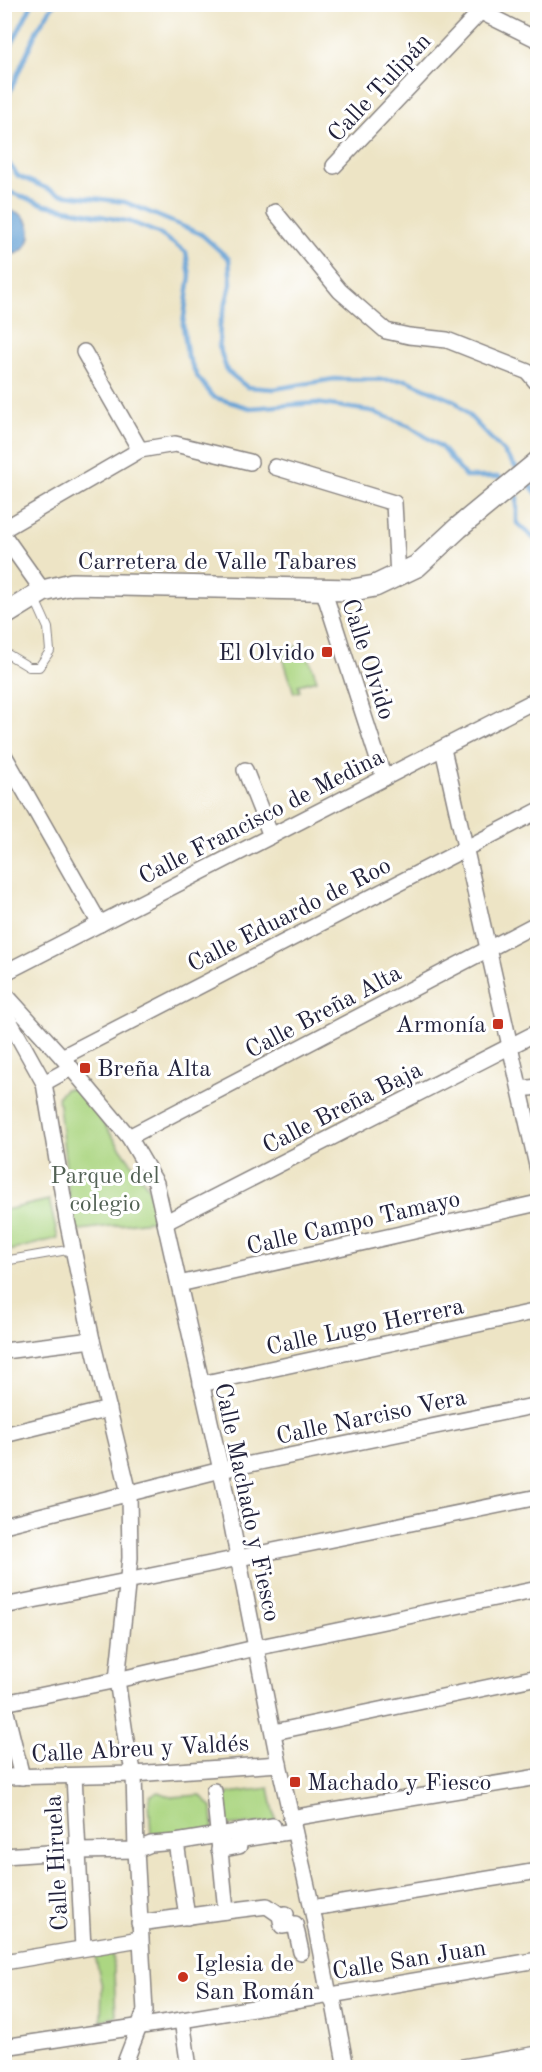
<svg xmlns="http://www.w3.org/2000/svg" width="542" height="2072" viewBox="0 0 542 2072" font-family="'Old Standard TT',serif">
	<rect width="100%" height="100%" fill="#fff"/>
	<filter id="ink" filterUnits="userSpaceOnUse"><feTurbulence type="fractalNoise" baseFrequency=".0167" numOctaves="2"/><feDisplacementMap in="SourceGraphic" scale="12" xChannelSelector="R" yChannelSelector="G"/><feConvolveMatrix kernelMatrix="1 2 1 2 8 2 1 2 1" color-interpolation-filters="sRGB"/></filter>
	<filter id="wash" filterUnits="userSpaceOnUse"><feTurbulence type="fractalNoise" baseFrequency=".008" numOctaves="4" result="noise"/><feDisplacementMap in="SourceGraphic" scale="24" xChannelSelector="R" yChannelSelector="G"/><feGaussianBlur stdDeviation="1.35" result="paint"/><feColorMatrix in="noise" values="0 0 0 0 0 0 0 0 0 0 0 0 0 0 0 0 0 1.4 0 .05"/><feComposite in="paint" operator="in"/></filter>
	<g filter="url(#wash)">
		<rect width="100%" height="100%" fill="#ede4c5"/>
		<g fill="#acd682" stroke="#677c5e" stroke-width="1.5">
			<polygon points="304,644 317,680 298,685 300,691 294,693 281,651"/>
			<polygon points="74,1088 91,1106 144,1181 149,1190 157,1220 73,1231 58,1096 65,1089"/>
			<polygon points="49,1200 58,1238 5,1252 5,1210"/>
			<polygon points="269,1788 276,1822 226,1826 222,1815 225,1796 229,1793"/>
			<polygon points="158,1792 171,1797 200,1795 212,1807 213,1829 205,1831 151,1835 149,1799 151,1795"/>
			<polygon points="113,1950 116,2017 101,2020 102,1987 94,1951"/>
		</g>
		<path fill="#63a0d4" stroke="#426188" stroke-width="1.5" d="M5 211C37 208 40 256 5 255Z"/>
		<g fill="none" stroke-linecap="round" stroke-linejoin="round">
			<g stroke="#63a0d4" stroke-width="4.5">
				<polyline points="4,59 32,4"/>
				<polyline points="4,105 37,30 54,4"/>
				<polyline points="4,157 18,176 60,194 125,202 201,234 229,259 231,284 220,324 219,346 227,371 247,387 274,389 334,379 406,380 455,401 503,451 518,470"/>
				<polyline points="4,190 45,205 131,222 158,233 186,252 190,276 183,324 187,354 197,376 213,397 250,408 316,403 371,411 410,426 441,447 466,477 499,477 504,481"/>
				<polyline points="525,479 538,495"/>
				<polyline points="511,490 517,496 517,523 538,542"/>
			</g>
		</g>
	</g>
	<g filter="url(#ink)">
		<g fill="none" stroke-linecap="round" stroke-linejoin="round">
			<g stroke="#888380" stroke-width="10">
				<g id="lane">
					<polyline points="4,652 29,667 39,667 50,651 48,628 34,597"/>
					<polyline points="4,1261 73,1249"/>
				</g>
			</g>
			<g stroke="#888380" stroke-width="18">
				<g id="street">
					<polyline points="465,4 538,40"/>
					<polyline points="334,166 480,12"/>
					<polyline points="275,212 340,291 386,331 409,336 447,340 528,372 538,384"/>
					<polyline points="84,352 140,450"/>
					<polyline points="275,467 394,503 398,577"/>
					<polyline points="4,529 140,450 175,444 250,462"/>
					<polyline points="4,536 43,591"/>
					<polyline points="323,589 384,778"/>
					<polyline points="443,749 538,1170"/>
					<polyline points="4,755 100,924"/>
					<polyline points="245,770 271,836"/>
					<polyline points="4,973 538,699"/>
					<polyline points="4,993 62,1057 129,1137 156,1183 221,1470 279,1764 312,1908 329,1995 334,2004 346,2068"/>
					<polyline points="4,1011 44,1083 67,1220 92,1340 129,1493 130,1558 117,1680 126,1740 134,1774 136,1850 145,2011 123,2068"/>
					<polyline points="62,1057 538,811"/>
					<polyline points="44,1083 71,1068"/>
					<polyline points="520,1089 538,1087"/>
					<polyline points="129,1137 538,923"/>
					<polyline points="166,1222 538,1032"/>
					<polyline points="179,1284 538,1203"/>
					<polyline points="4,1351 92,1340"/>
					<polyline points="201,1384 538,1311"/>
					<polyline points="4,1435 109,1409"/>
					<polyline points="4,1525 221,1470 538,1405"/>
					<polyline points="4,1606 538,1497"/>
					<polyline points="4,1703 117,1680 255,1648 538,1589"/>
					<polyline points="4,1704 22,1777"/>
					<polyline points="274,1732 538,1677"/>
					<polyline points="74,1776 83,1948"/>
					<polyline points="4,1777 134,1774 279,1764"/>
					<polyline points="291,1818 538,1777"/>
					<polyline points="219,1850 239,1846 237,1840 294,1831"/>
					<polyline points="4,1856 78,1851 136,1850 151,1844 176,1842"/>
					<polyline points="312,1908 538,1871"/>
					<polyline points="226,1911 267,1906 280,1915 286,1914"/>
					<polyline points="280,1915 282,1926 295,1924 301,1952"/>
					<polyline points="187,1917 176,1842 273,1826"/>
					<polyline points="139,1923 226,1911 214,1791"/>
					<polyline points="4,1962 140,1939"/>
					<polyline points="182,2020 189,2068"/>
					<polyline points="4,2047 182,2020 538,1960"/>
					<polyline points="457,2068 538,2054"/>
				</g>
			</g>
			<g stroke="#888380" stroke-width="24">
				<polyline id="secondary" points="4,615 43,591 72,584 353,590 375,586 417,566 458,528 538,462"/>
			</g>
			<use href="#lane" stroke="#fff" stroke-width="8"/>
			<use href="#street" stroke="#fff" stroke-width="15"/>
			<use href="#secondary" stroke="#fff" stroke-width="21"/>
		</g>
	</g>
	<g fill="#c8321e" stroke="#fff" stroke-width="2">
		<rect x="321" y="646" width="12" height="12" rx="3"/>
		<rect x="492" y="1018" width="12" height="12" rx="3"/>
		<rect x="79" y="1062" width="12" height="12" rx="3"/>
		<rect x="289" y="1776" width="12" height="12" rx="3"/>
		<circle cx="183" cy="1977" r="6"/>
	</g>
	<g text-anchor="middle" stroke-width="6" stroke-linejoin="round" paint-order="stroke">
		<g font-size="24" fill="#22223b" stroke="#fff">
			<text transform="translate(379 87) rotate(-47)" y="8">Calle Tulipán</text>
			<text x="217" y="569">Carretera de Valle Tabares</text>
			<text transform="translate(369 659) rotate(72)" y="8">Calle Olvido</text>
			<text transform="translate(261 816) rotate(-27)" y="8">Calle Francisco de Medina</text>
			<text transform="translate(289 914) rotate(-27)" y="8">Calle Eduardo de Roo</text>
			<text transform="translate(323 1011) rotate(-28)" y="8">Calle Breña Alta</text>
			<text transform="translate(342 1107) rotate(-27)" y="8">Calle Breña Baja</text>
			<text transform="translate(353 1222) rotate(-13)" y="8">Calle Campo Tamayo</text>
			<text transform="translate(365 1326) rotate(-12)" y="8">Calle Lugo Herrera</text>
			<text transform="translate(371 1416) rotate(-12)" y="8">Calle Narciso Vera</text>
			<text transform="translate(248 1502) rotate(78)" y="8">Calle Machado y Fiesco</text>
			<text transform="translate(140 1748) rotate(-3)" y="8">Calle Abreu y Valdés</text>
			<text transform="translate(56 1863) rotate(-93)" y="8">Calle Hiruela</text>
			<text transform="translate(409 1959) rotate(-9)" y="8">Calle San Juan</text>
		</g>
		<g font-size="24" fill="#22223b" stroke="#fff" text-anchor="start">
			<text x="315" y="660" text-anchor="end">El Olvido</text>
			<text x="486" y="1032" text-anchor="end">Armonía</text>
			<text x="97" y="1076">Breña Alta</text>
			<text x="307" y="1790">Machado y Fiesco</text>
			<text x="195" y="1971">Iglesia de<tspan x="195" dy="28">San Román</tspan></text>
		</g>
		<g font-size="24" fill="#526154" stroke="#fff">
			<text x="105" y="1183">Parque del<tspan x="105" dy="28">colegio</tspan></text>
		</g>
	</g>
	<rect width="542" height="2072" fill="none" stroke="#fff" stroke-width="24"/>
</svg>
